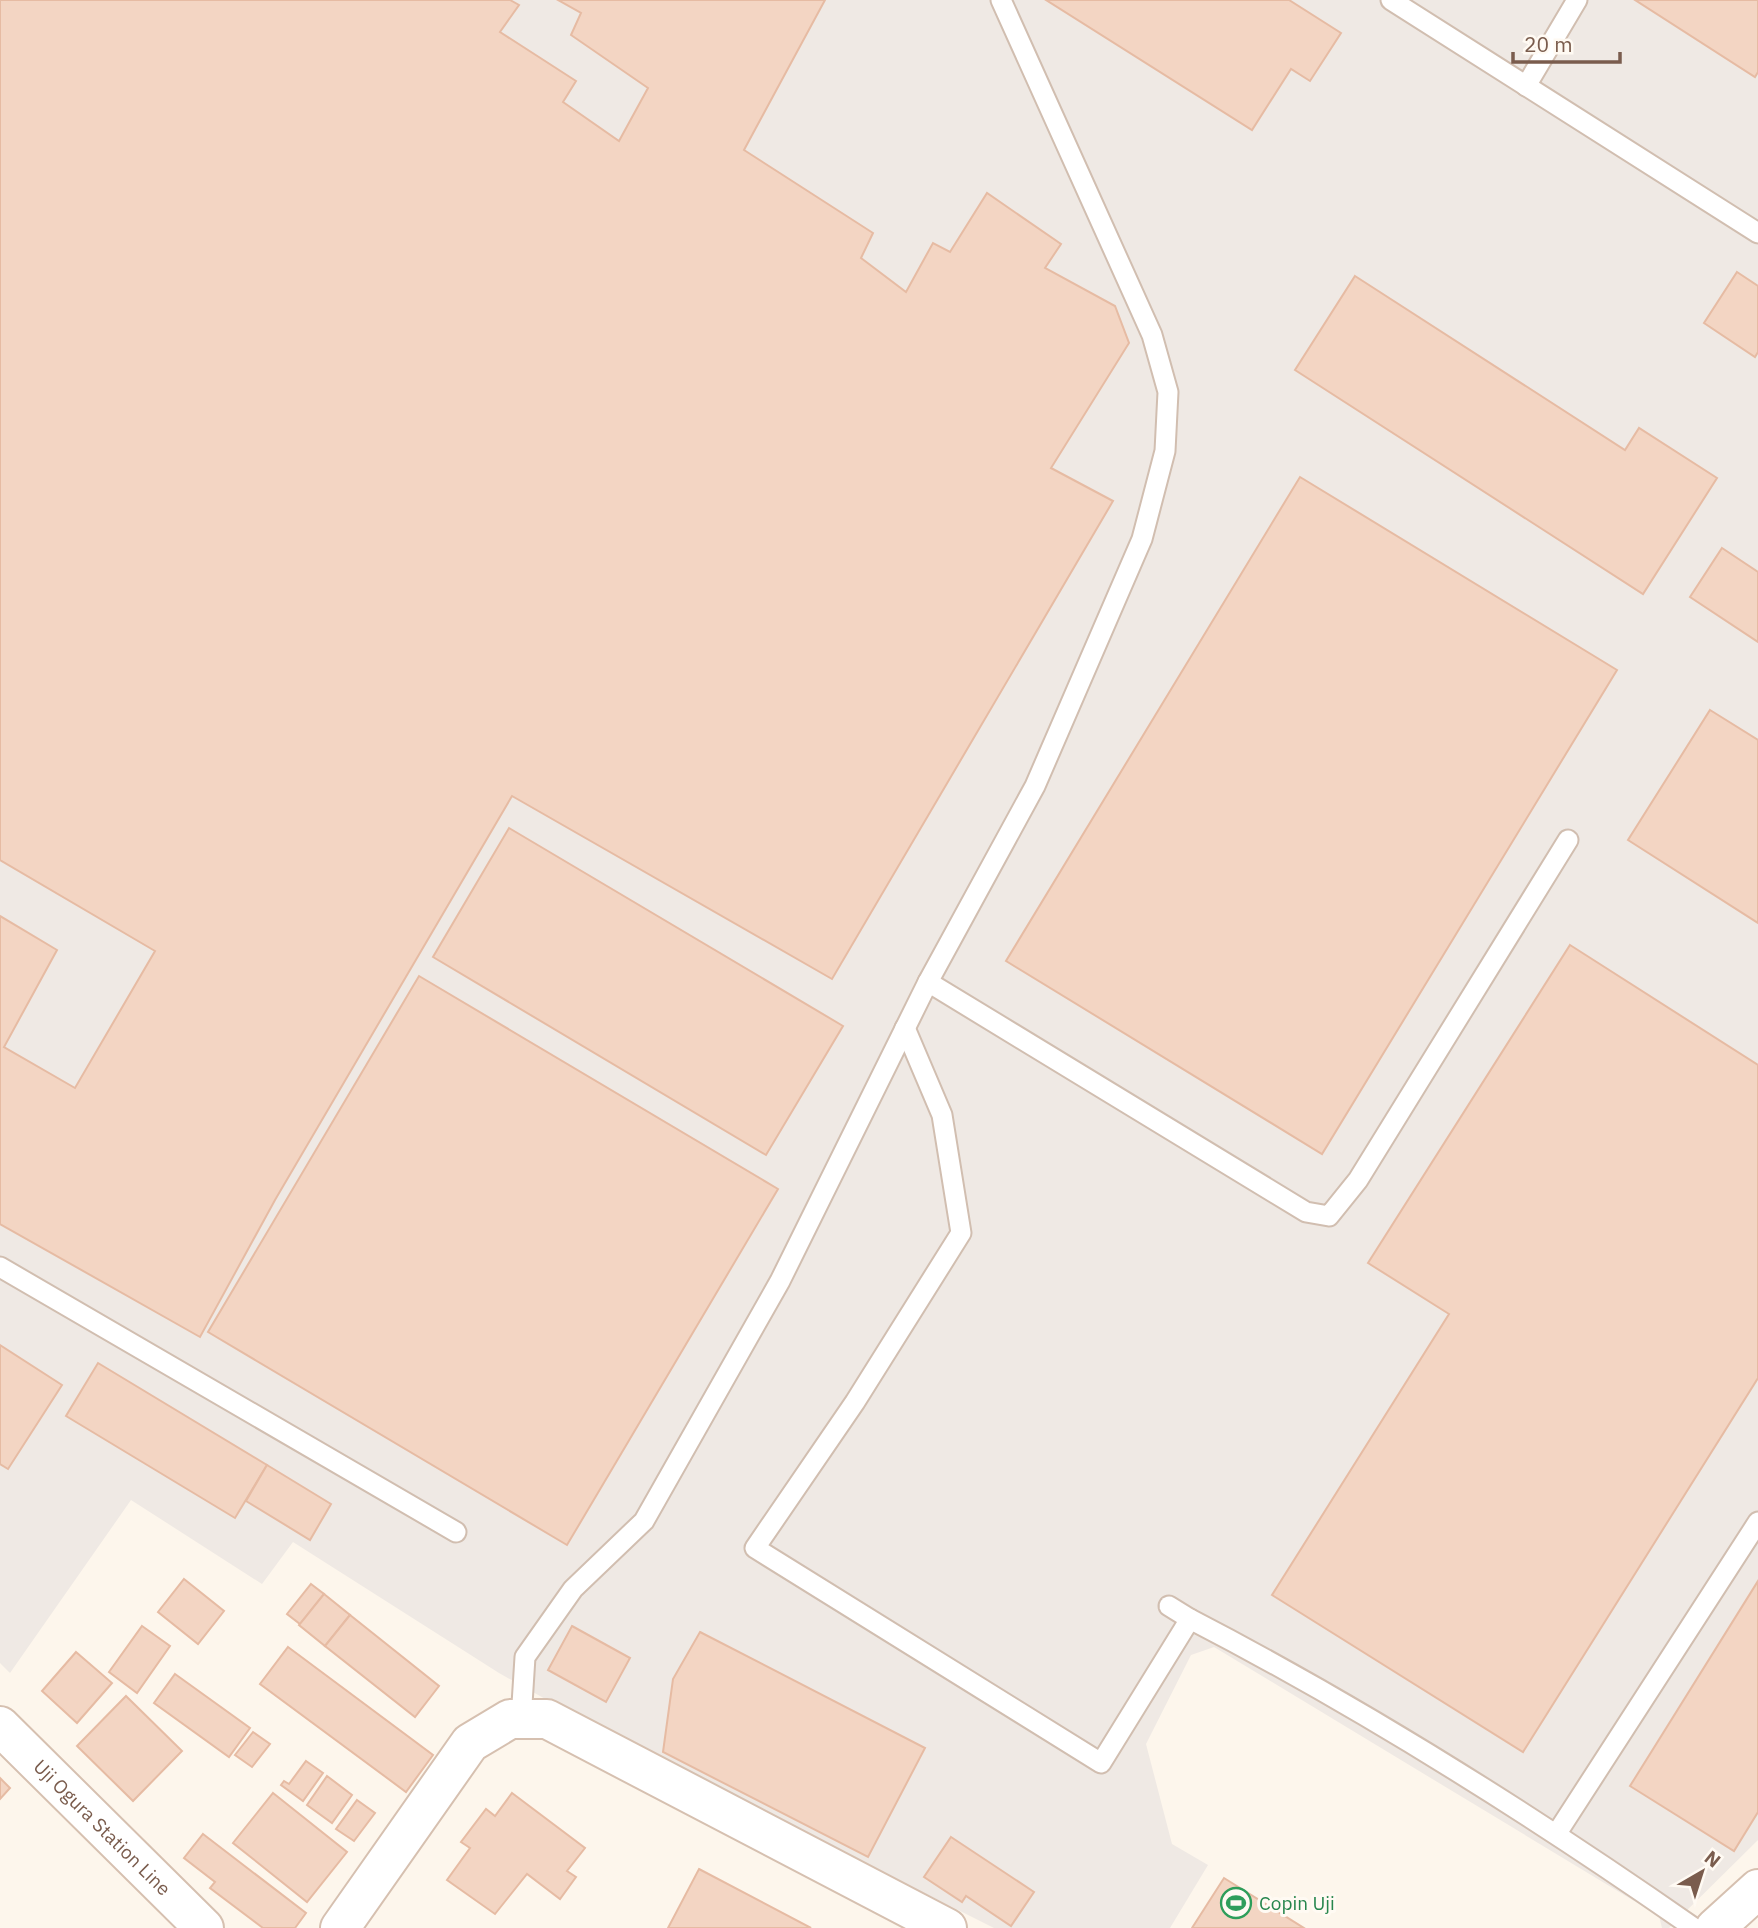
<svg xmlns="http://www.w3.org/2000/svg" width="1758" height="1928" viewBox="0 0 1758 1928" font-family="'IBM Plex Sans',sans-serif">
	<rect width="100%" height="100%" fill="#fdf6ec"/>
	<polygon fill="#efe9e4" points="0,0 1758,0 1758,1840 1669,1928 1662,1928 1659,1916 1214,1647 1191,1655 1146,1744 1172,1844 1208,1865 1170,1928 994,1928 611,1736 499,1673 293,1542 262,1584 131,1500 10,1673 0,1663"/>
	<g fill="#f3d5c3" stroke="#e6bba3" stroke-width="2">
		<polygon points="0,0 510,0 519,5 500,32 576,81 563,102 619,141 648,88 571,35 581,13 558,0 825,0 744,150 873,233 861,258 906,292 933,243 950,252 987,193 1061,244 1045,268 1115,306 1129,343 1051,468 1113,501 832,979 512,796 275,1200 200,1337 0,1224 0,916 57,950 4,1047 75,1088 155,951 0,860"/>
		<polygon points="1046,0 1289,0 1341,33 1310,81 1291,69 1252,130"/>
		<polygon points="1635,0 1758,0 1758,72 1755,77"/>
		<polygon points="1737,272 1758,286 1758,352 1755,357 1704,323"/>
		<polygon points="1355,276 1625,450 1639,428 1717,478 1643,594 1295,370"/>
		<polygon points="1300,477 1617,670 1322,1154 1006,961"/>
		<polygon points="1722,548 1758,572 1758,642 1690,597"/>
		<polygon points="1710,710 1758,740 1758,923 1628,840"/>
		<polygon points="509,828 843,1026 766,1155 433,957"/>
		<polygon points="1570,945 1758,1065 1758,1378 1523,1752 1272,1595 1449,1314 1368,1263"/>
		<polygon points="419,976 778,1189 567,1545 208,1332"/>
		<polygon points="0,1345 62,1385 8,1469 0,1464"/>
		<polygon points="98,1363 267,1465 235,1518 66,1416"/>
		<polygon points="267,1465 331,1504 310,1540 246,1501"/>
		<polygon points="184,1579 224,1611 198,1644 158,1612"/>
		<polygon points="1758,1581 1758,1812 1734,1851 1630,1786"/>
		<polygon points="311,1584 324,1594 300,1624 287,1614"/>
		<polygon points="324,1594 350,1615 325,1646 299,1625"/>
		<polygon points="350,1615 439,1686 415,1717 325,1646"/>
		<polygon points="142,1626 170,1646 137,1693 109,1672"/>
		<polygon points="572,1626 630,1658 606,1702 548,1670"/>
		<polygon points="700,1632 925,1748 868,1857 663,1752 673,1679"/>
		<polygon points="288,1647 433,1755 406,1792 260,1684"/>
		<polygon points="76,1652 112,1683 77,1723 42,1691"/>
		<polygon points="175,1674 250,1728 229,1757 154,1703"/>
		<polygon points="126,1696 182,1751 133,1801 77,1746"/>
		<polygon points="253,1732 270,1744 252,1767 235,1755"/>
		<polygon points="306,1761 323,1773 303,1801 281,1785 284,1781 289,1784"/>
		<polygon points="327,1776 352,1795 332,1823 307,1805"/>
		<polygon points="0,1778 10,1788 0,1799"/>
		<polygon points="273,1793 347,1852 307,1902 233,1843"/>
		<polygon points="512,1793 585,1848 567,1871 576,1877 560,1899 527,1874 495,1914 447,1880 470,1848 461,1842 486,1809 495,1816"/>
		<polygon points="357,1800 375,1813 354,1841 336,1829"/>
		<polygon points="203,1834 306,1913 295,1928 263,1928 210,1888 215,1882 184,1858"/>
		<polygon points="951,1837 1034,1892 1011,1926 966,1896 962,1902 924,1877"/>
		<polygon points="699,1869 811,1928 668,1928"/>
		<polygon points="1224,1878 1304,1928 1192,1928"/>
	</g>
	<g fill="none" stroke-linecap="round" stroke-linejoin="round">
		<g stroke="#d1beb0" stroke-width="23">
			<g id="lane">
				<polyline points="1391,0 1758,233"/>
				<polyline points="1526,86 1577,0"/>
				<polyline points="928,982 1306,1212 1329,1216 1358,1180 1568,840"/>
				<path d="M905 1028 942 1115 961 1233 855 1402 755 1548 1101 1763 1190 1619C1366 1710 1532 1815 1694 1928"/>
				<polyline points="0,1267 456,1532"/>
				<polyline points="1169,1606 1190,1619"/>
				<polyline points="521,1720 525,1657 573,1589 644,1521 780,1281 928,982 1035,786 1142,539 1165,451 1168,392 1152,335 1001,0"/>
				<polyline points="1557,1833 1758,1522"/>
			</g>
		</g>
		<g stroke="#d6c0b0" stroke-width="42">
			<g id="secondary">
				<path id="s1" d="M0 1726 204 1928"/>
				<polyline points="340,1928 470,1743 510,1719 547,1719 947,1928"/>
				<polyline points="1715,1928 1758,1889"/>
			</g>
		</g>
		<use href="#lane" stroke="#fff" stroke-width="19"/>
		<use href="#secondary" stroke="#fff" stroke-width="38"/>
	</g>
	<defs>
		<g id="stadium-ring" transform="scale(1.575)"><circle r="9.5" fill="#fffaf3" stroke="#2e9e5b" stroke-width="1.5"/><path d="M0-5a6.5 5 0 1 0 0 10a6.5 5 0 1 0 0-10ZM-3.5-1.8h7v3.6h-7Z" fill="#2e9e5b"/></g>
	</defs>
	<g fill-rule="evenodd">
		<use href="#stadium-ring" x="1236" y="1903"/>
	</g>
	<g text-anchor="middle" stroke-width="6" stroke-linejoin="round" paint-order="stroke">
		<g font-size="19" fill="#7a5c4d" stroke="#fffaf3">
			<text dy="7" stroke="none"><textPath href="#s1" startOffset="144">Uji Ogura Station Line</textPath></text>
		</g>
		<g font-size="19" fill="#27864d" stroke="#fffaf3" text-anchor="start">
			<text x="1259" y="1910">Copin Uji</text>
		</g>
	</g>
	<g transform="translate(1702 1872) rotate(39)" stroke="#fffaf3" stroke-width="5" paint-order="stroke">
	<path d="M0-5L12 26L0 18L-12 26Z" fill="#7a5c4d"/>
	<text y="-10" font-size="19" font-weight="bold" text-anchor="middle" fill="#7a5c4d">N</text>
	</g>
	<path d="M1513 52v10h107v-10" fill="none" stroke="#7a5c4d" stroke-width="3.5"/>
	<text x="1524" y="52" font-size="21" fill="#7a5c4d" stroke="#fffaf3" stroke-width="5" paint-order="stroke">20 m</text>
</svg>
